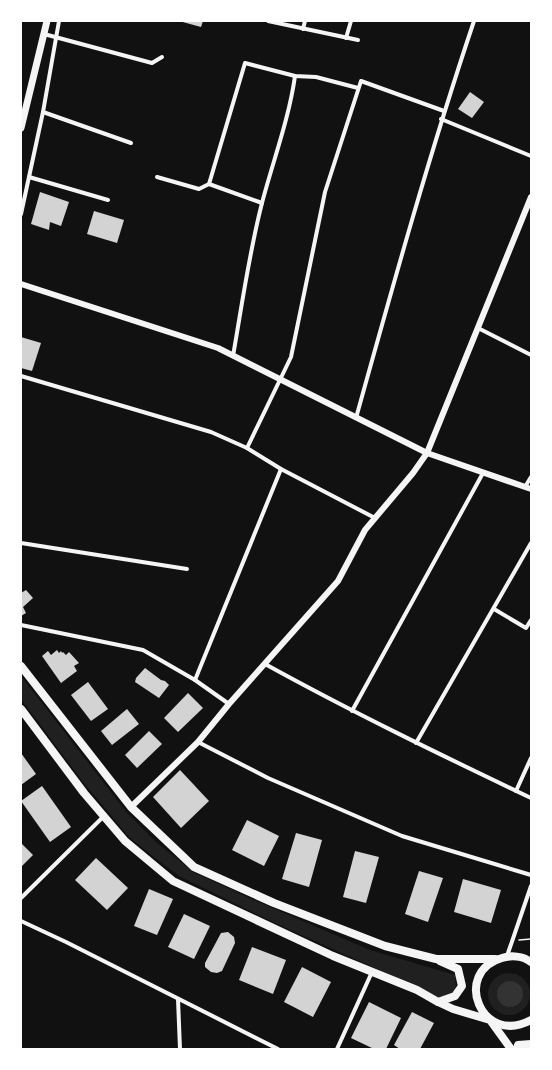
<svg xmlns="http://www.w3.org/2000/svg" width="552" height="1070" viewBox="0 0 552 1070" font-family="Bitter,serif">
	<rect width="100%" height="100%" fill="#111"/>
	<g fill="#202020">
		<polygon points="21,676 127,813 156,842 193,872 247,897 370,950 455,975 456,989 450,995 439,1001 408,983 275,923 179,876 150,854 129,837 110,814 83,782 21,699"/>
		<circle cx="509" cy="994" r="21"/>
	</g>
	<circle fill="#333" cx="510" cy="994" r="13"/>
	<g fill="#d3d3d3">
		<polygon points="179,21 203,21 201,27"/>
		<polygon points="470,92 484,102 472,118 458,109"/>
		<polygon points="40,192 69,202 61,226 50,222 49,230 31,224"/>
		<polygon points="94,211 124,220 117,243 87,234"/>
		<polygon points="21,337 41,343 32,371 21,368"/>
		<polygon points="26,590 33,598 23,607 26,613 21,616 21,593"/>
		<polygon points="57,650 59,653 61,651 62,653 63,652 66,655 69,652 79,663 74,666 77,671 61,683 42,656 48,651 51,655"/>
		<polygon points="145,668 161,680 165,681 169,685 159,698 135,682 136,678"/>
		<polygon points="88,682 108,709 91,721 71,695"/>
		<polygon points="188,693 203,708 178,732 164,718"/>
		<polygon points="127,709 139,724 112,745 101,731"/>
		<polygon points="149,731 162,744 137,768 125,755"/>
		<polygon points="21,753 36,774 21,785"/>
		<polygon points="180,770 209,801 181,828 153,797"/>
		<polygon points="42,786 71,827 50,842 21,801"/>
		<polygon points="247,820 279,836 264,866 232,850"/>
		<polygon points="296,833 322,840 309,887 282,879"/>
		<polygon points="21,843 33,855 21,867"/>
		<polygon points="355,851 379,857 366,903 343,897"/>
		<polygon points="96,858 128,888 107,910 75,880"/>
		<polygon points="419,871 443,878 428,922 405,914"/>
		<polygon points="463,879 501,890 491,923 454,912"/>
		<polygon points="149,889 173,899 157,935 134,926"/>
		<polygon points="184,914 210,926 194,959 168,947"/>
		<polygon points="228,932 234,937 235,943 222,971 217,973 211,972 205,967 205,963 221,933"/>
		<polygon points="252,947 286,960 273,994 239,980"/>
		<polygon points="302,967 331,982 313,1017 284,1002"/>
		<polygon points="369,1002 401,1018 386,1049 374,1049 351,1038"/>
		<polygon points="412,1012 434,1023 420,1049 400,1049 394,1045"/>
	</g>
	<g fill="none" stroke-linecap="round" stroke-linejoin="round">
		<polyline stroke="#f5f5f5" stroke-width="1.5" points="519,940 531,939"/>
		<g stroke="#f5f5f5" stroke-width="4">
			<polyline points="268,21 358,40"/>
			<polyline points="303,29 305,21"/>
			<polyline points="44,34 152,63 162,57"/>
			<polyline points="346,38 351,21"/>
			<polyline points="43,112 131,143"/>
			<polyline points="441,119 531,156"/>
			<polyline points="29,177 108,200"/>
			<polyline points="157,177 199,189 209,184"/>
			<polyline points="262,203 209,184 245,63 295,76 316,77 358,88"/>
			<polyline points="21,214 43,112 59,21"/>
			<polyline points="478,328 531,355"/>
			<path d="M233 356C242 305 249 253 262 203 273 161 289 119 295 76"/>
			<polyline points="21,376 211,432 247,448 281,469 375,518"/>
			<path d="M356 418C393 285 430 152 474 21"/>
			<polyline points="247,448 291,357 325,192 361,81 444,111"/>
			<polyline points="525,487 531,477"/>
			<polyline points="21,543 187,569"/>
			<polyline points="494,609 526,628 531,620"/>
			<polyline points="21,625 143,650 195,680 229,704"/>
			<path d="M265 664C352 712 441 755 531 798"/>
			<polyline points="195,680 281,469"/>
			<polyline points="352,711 483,473"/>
			<polyline points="198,742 268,778 402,836 531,875"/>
			<polyline points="416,743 531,543"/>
			<polyline points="516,791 531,758"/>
			<polyline points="21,898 104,816"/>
			<polyline points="21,921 66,942 278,1049"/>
			<polyline points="507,956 531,886"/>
			<polyline points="178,999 180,1049"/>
			<polyline points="337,1049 372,972"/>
		</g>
		<g stroke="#f5f5f5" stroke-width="6">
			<polyline points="21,284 218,348 427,453 531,489"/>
			<polyline points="131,807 198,742 229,704 338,581 365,530 413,473 427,453 531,197"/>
		</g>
		<polyline stroke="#f5f5f5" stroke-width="7" points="21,128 47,21"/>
		<g stroke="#f5f5f5" stroke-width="8">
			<polyline points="21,666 131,807 194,867 274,903 385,946 436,959 495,959"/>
			<polyline points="21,709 84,793 125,841 173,881 333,956 417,990 438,1002 453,1009 490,1020 511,1049"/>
			<path d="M531 962C523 956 511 955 502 958 452 972 481 1047 531 1020"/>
			<polyline points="438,1002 455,996 462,986 458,969 440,961"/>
			<polyline points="517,1049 518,1045 531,1044"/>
		</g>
	</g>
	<rect width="552" height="1070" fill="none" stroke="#ffffff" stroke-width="44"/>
</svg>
